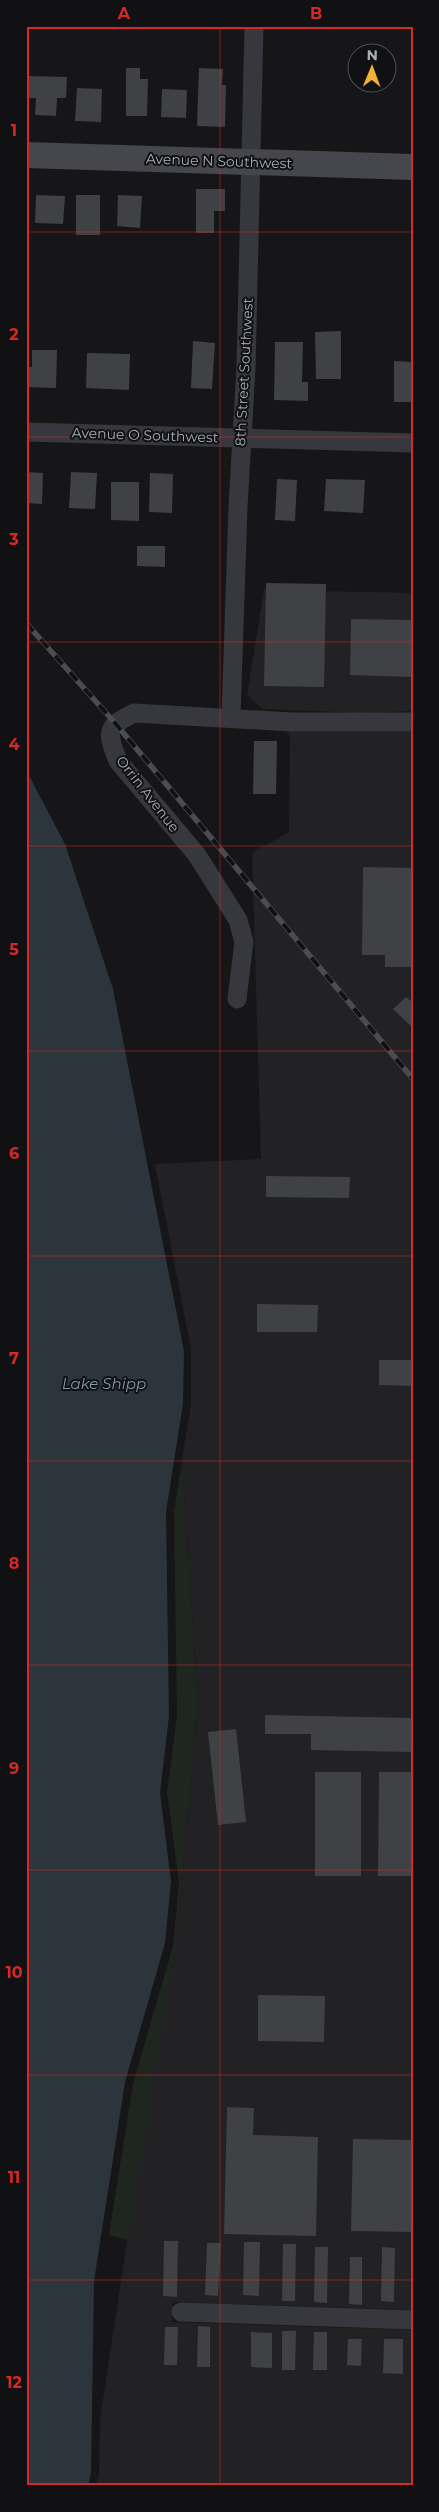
<svg xmlns="http://www.w3.org/2000/svg" width="439" height="2512" viewBox="0 0 439 2512" font-family="Montserrat,sans-serif">
	<rect width="100%" height="100%" fill="#161618"/>
	<g fill="#222225">
		<polygon points="264,590 413,593 413,711 362,713 262,709 247,695"/>
		<polygon points="286,732 413,732 413,2310 173,2302 172,2322 413,2330 413,2486 96,2486 99,2474 100,2420 141,2149 177,1939 198,1704 182,1461 191,1404 191,1349 155,1164 261,1159 252,853 289,832 290,736"/>
	</g>
	<polygon fill="#1e261f" points="182,1461 198,1704 177,1939 128,2240 109,2235 133,2084 173,1946 179,1882 167,1792 177,1716 174,1513"/>
	<polygon fill="#2c353c" points="26,770 65,844 113,989 184,1351 183,1403 166,1512 169,1716 160,1793 171,1881 165,1943 125,2082 94,2281 91,2472 88,2486 26,2486"/>
	<g fill="#404145">
		<polygon points="126,68 140,68 140,79 148,79 147,116 126,116"/>
		<polygon points="199,68 223,69 222,85 226,85 225,127 197,126"/>
		<polygon points="28,76 67,77 66,98 57,98 56,116 35,115 36,98 27,98"/>
		<polygon points="77,88 102,89 101,122 75,121"/>
		<polygon points="162,89 187,90 186,118 161,117"/>
		<polygon points="196,189 225,189 225,211 214,211 214,233 196,233"/>
		<polygon points="36,195 65,196 63,224 35,223"/>
		<rect x="76" y="195" width="24" height="40"/>
		<polygon points="118,195 142,196 140,228 117,226"/>
		<polygon points="341,331 341,379 316,379 315,332"/>
		<polygon points="193,341 215,343 212,389 191,388"/>
		<polygon points="275,342 303,342 302,382 308,382 308,401 274,400"/>
		<polygon points="32,350 57,350 56,388 26,387 26,367 32,367"/>
		<polygon points="87,353 130,354 129,390 86,388"/>
		<polygon points="394,361 413,362 413,402 394,402"/>
		<polygon points="26,472 43,473 42,504 26,503"/>
		<polygon points="71,472 97,473 95,509 69,508"/>
		<polygon points="150,473 173,474 172,513 149,512"/>
		<polygon points="277,479 297,480 295,521 275,520"/>
		<polygon points="326,479 365,480 363,513 324,511"/>
		<polygon points="111,482 139,482 139,521 111,520"/>
		<polygon points="137,546 165,546 165,567 137,566"/>
		<polygon points="266,583 326,584 324,687 264,686"/>
		<polygon points="351,619 413,620 413,677 350,675"/>
		<polygon points="254,741 277,741 276,794 253,794"/>
		<polygon points="363,867 413,868 413,967 385,967 385,955 362,955"/>
		<polygon points="406,997 413,1003 412,1027 393,1009"/>
		<polygon points="266,1176 350,1177 349,1198 266,1197"/>
		<polygon points="257,1304 318,1305 317,1332 257,1332"/>
		<polygon points="379,1360 413,1360 413,1386 379,1385"/>
		<polygon points="265,1715 413,1718 413,1752 311,1750 311,1734 265,1734"/>
		<polygon points="236,1729 246,1822 218,1825 208,1732"/>
		<rect x="315" y="1772" width="46" height="104"/>
		<polygon points="379,1772 413,1772 413,1876 378,1876"/>
		<polygon points="258,1995 325,1996 324,2042 258,2041"/>
		<polygon points="227,2107 254,2108 253,2135 318,2137 316,2236 224,2234"/>
		<polygon points="353,2139 413,2140 413,2232 351,2231"/>
		<polygon points="164,2241 178,2241 177,2297 163,2296"/>
		<polygon points="244,2242 260,2242 259,2296 243,2295"/>
		<polygon points="207,2243 221,2243 218,2296 205,2295"/>
		<polygon points="283,2244 296,2244 295,2301 282,2301"/>
		<polygon points="315,2247 328,2247 327,2303 314,2302"/>
		<polygon points="382,2247 395,2248 394,2302 381,2301"/>
		<polygon points="350,2257 362,2257 362,2305 349,2304"/>
		<polygon points="198,2326 210,2327 210,2367 197,2367"/>
		<polygon points="165,2327 178,2327 177,2365 164,2365"/>
		<polygon points="282,2331 296,2331 295,2370 282,2370"/>
		<polygon points="251,2332 272,2333 272,2368 251,2367"/>
		<polygon points="314,2332 327,2332 327,2370 313,2370"/>
		<polygon points="348,2339 362,2339 361,2366 347,2365"/>
		<polygon points="384,2339 403,2339 403,2374 383,2373"/>
	</g>
	<g fill="none" stroke-linecap="round" stroke-linejoin="round">
		<g stroke="#37383d" stroke-width="19">
			<polyline points="26,432 413,443"/>
			<polyline points="231,717 238,507 246,367 254,26"/>
			<path d="M237 999 244 942 238 920 197 855 118 761C106 731 106 727 134 713L292 722H413"/>
			<polyline points="181,2312 413,2320"/>
		</g>
		<polyline stroke="#45474d" stroke-width="26" points="26,155 413,167"/>
		<g stroke="#4a4c52" stroke-width="5.5">
			<polyline id="rail" points="26,623 115,723 413,1079"/>
		</g>
		<use href="#rail" stroke="#111113" stroke-width="4" stroke-dasharray="11" stroke-linecap="butt"/>
	</g>
	<path fill="none" stroke="#d62828" stroke-width="1" stroke-opacity="0.55" d="M220 26V2486M26 232H413M26 437H413M26 642H413M26 846H413M26 1051H413M26 1256H413M26 1461H413M26 1665H413M26 1870H413M26 2075H413M26 2280H413"/>
	<g text-anchor="middle" stroke-width="4" stroke-linejoin="round" paint-order="stroke">
		<g font-size="14" fill="#a8adb8" stroke="#111113">
			<text transform="translate(219 161) rotate(2)" y="5">Avenue N Southwest</text>
			<text transform="translate(244 372) rotate(-87)" y="5">8th Street Southwest</text>
			<text transform="translate(145 435) rotate(2)" y="5">Avenue O Southwest</text>
			<text transform="translate(148 794) rotate(52)" y="5">Orrin Avenue</text>
		</g>
		<g font-size="15" font-style="italic" fill="#7f9bb3" stroke="#111113">
			<text x="104" y="1389">Lake Shipp</text>
		</g>
	</g>
	<rect width="439" height="2512" fill="none" stroke="#111113" stroke-width="55"/>
	<g transform="translate(372 68) rotate(1)"><circle r="24" fill="#111113" stroke="#4d4f55"/>
	<path d="M0-4L9 19L0 12L-9 19Z" fill="#f2b134"/>
	<text y="-8" font-size="14" font-weight="bold" text-anchor="middle" fill="#a8adb8">N</text>
	</g>
	<rect x="28" y="28" width="384" height="2456" fill="none" stroke="#d62828" stroke-width="2"/>
	<g font-size="16" text-anchor="middle" font-weight="bold" fill="#d62828">
		<text x="124" y="19">A</text>
		<text x="316" y="19">B</text>
		<text x="14" y="136">1</text>
		<text x="14" y="340">2</text>
		<text x="14" y="545">3</text>
		<text x="14" y="750">4</text>
		<text x="14" y="955">5</text>
		<text x="14" y="1159">6</text>
		<text x="14" y="1364">7</text>
		<text x="14" y="1569">8</text>
		<text x="14" y="1774">9</text>
		<text x="14" y="1978">10</text>
		<text x="14" y="2183">11</text>
		<text x="14" y="2388">12</text>
	</g>
</svg>
